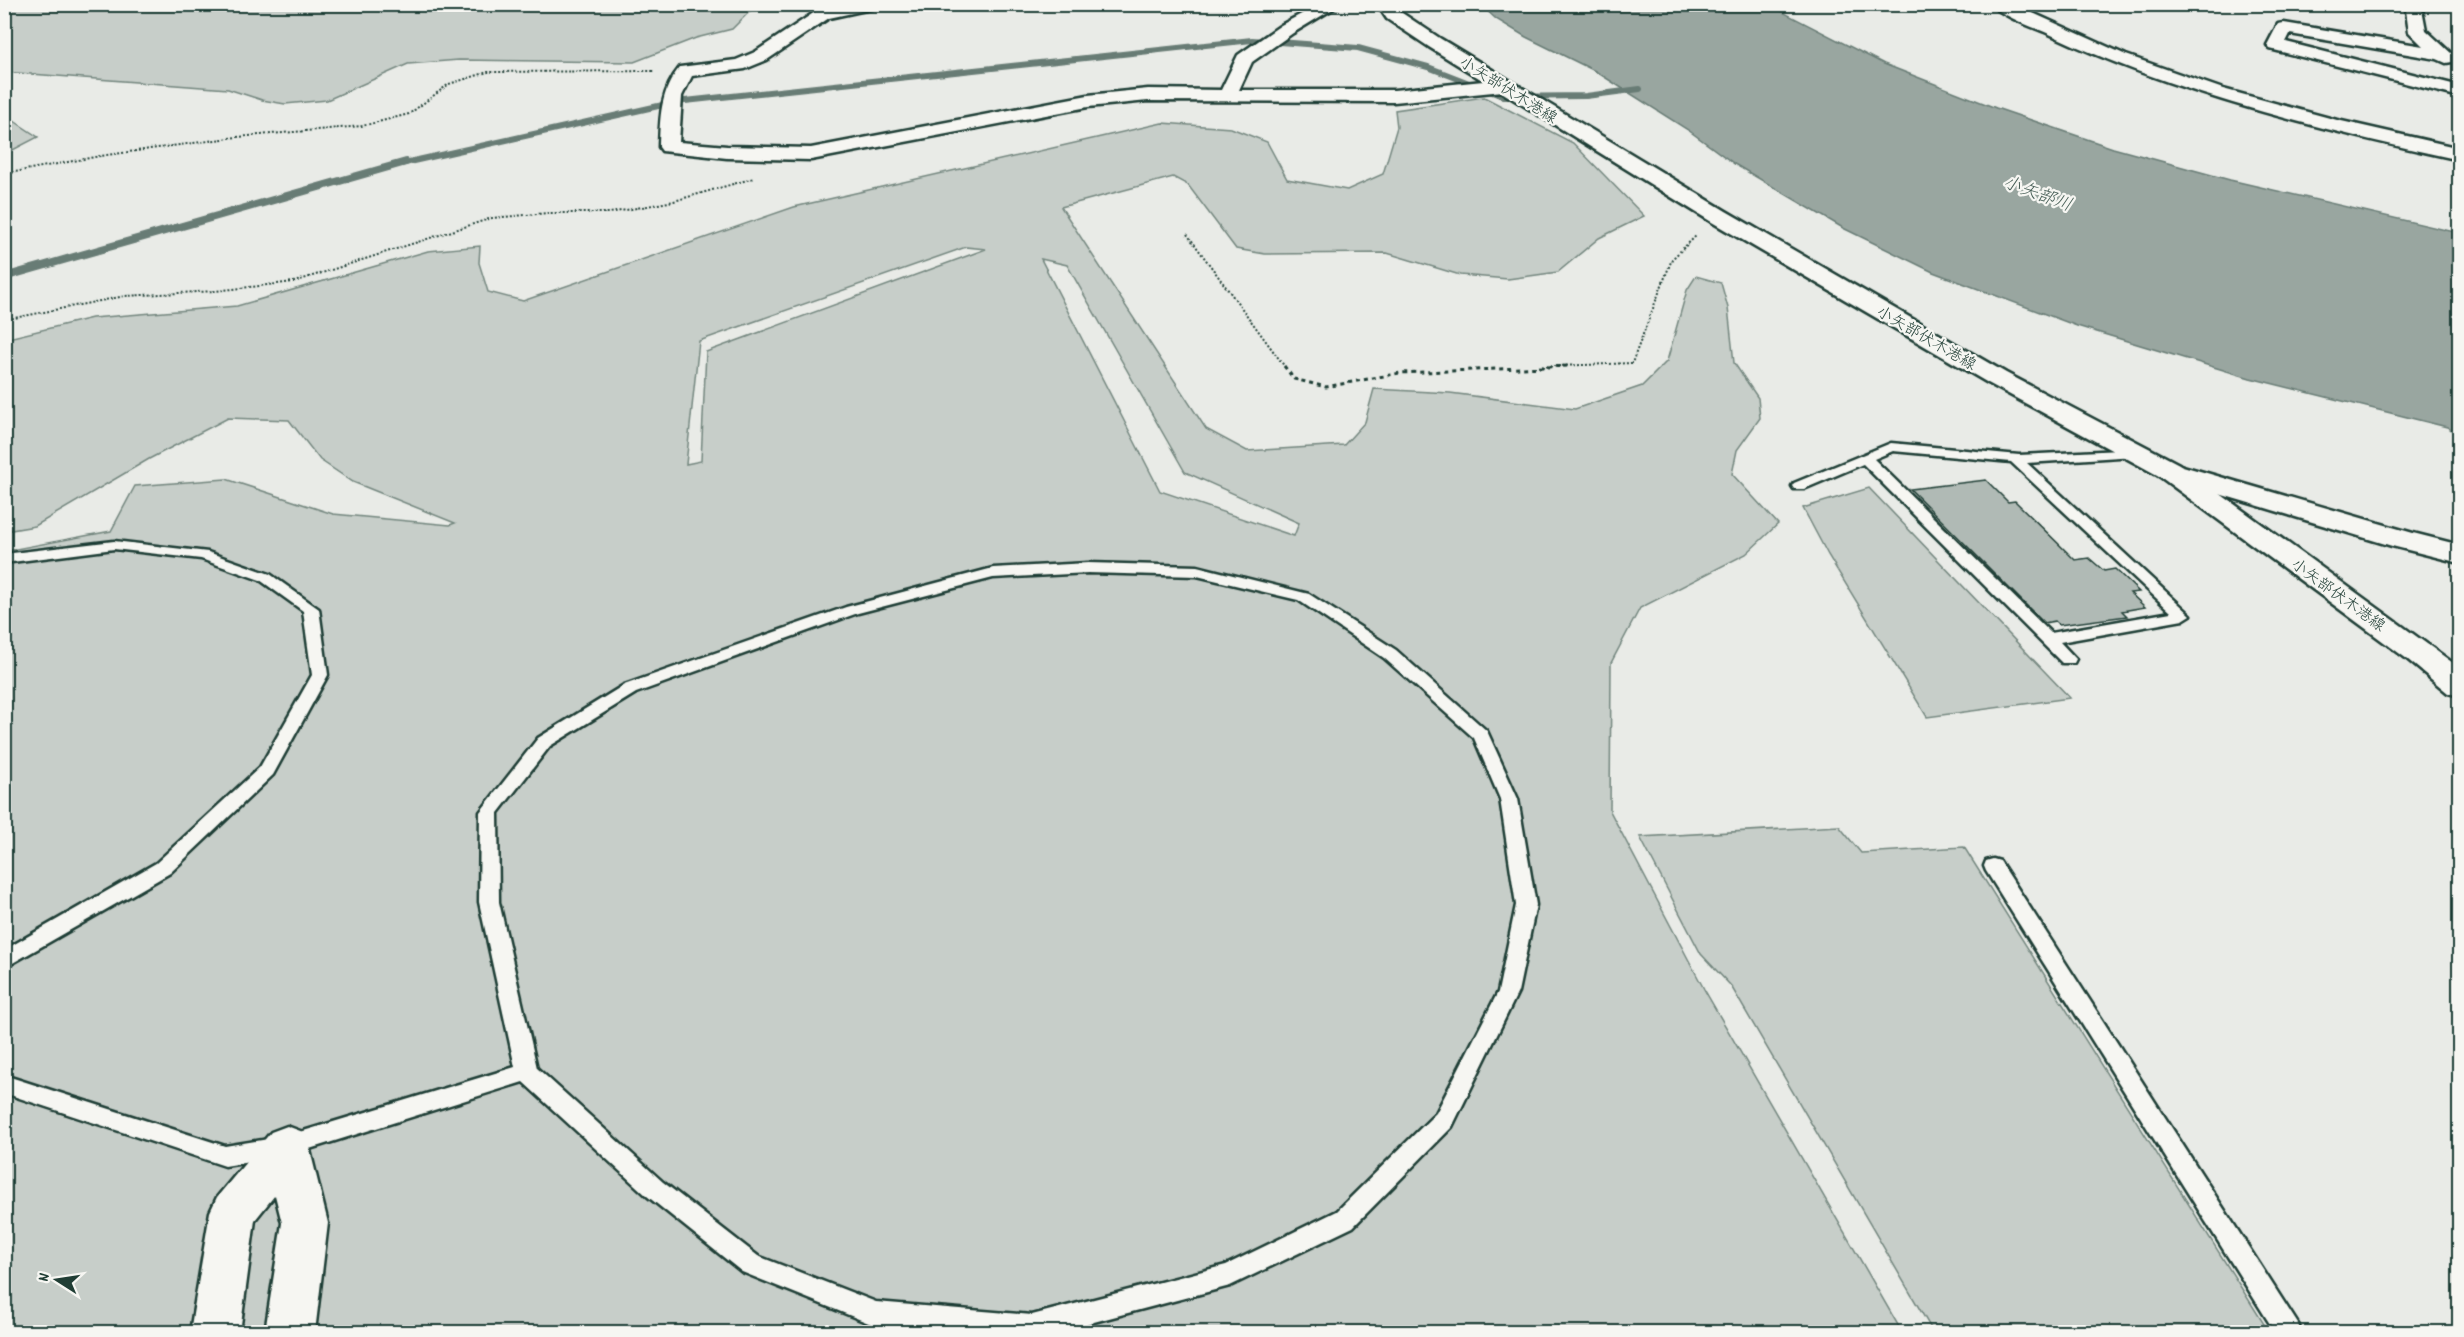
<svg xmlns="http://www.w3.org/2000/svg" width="2464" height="1337" viewBox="0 0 2464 1337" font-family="Dekko,'Klee One',sans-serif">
	<rect width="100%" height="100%" fill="#e9ebe7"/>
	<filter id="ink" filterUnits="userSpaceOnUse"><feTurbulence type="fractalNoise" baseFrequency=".0167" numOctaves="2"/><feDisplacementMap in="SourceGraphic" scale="12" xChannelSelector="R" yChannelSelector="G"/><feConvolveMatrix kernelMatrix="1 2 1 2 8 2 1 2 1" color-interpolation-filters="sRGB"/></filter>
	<g filter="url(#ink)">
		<g fill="#c7cec9" stroke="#73867e" stroke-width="1.5" fill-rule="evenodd">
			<polygon points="757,4 732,29 696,38 634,62 459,60 408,64 327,100 285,104 262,100 228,89 5,72 5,5"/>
			<path d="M1484 97 1573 143 1644 216 1599 238 1558 272 1508 279 1460 275 1387 253 1265 254 1236 249 1188 185 1173 177 1061 207 1206 429 1247 451 1344 445 1365 422 1374 389 1450 393 1575 409 1642 386 1667 361 1687 290 1696 276 1721 283 1728 308 1734 363 1758 398 1760 418 1737 450 1732 474 1778 524 1746 554 1640 608 1611 663 1610 811 1704 989 1902 1332H5V551L111 531 135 486 226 479 333 514 450 525 455 523 353 482 320 460 289 420 228 418 149 459 35 526 5 531 4 339 92 318 237 306 428 251 480 246 479 263 488 292 523 301 794 207 1162 123 1231 128 1267 142 1287 179 1347 190 1383 174 1397 127 1395 110ZM966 247 986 249 706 352 701 461 686 464 699 341ZM1041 259 1067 265 1185 472 1299 523 1294 536 1160 491Z"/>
			<polygon points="5,115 38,137 5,154"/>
			<polygon points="1869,488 2070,698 1927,717 1828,555 1803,508"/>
			<polygon points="1839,826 1861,853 1964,847 2269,1332 1933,1332 1731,986 1701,954 1640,837"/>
		</g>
		<polygon fill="#99a6a0" stroke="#687c75" stroke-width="1.5" points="1481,5 1769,5 1884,64 1996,108 2113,148 2230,180 2459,233 2459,435 2447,427 2250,378 2077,326 1933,272 1843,228 1736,165 1688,130 1595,71 1526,37 1496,19"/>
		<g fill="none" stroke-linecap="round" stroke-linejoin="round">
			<polyline stroke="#687c75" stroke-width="6" points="400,164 676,102 1252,40 1358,48 1428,67 1505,97 1586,96 1640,89"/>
			<polyline stroke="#687c75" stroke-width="8" points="4,277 406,162"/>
		</g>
		<polygon fill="#b0bab5" stroke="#1f3d34" stroke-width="1.5" points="1986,480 2008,502 2015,501 2075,560 2089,558 2104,571 2115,569 2139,592 2130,593 2145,607 2122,611 2127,616 2059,625 2055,621 2044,623 1910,489"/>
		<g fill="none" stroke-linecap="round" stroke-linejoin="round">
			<g stroke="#1f3d34" stroke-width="5">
				<g id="lane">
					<path d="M1891 443 2019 455 2140 449 2142 452 2140 455 2135 456 2027 463 2191 615 2183 620 2060 642 2076 659 2074 663H2062L1863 464 1804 489H1794L1792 486 1794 483ZM1893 451 2011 462 2171 612 2051 633 1874 459Z"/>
					<polygon points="114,541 208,552 270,574 319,609 328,675 273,775 170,873 4,968 4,950 156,863 260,767 312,675 303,611 260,580 201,559 114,549 4,563 4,554"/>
					<path d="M1088 563 1197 566 1309 594 1396 650 1487 731 1518 799 1536 905 1518 992 1452 1127 1353 1227 1230 1286 1056 1332H956L876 1326 742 1272 647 1196 523 1082 287 1156 225 1166 4 1093V1075L225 1146 287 1136 515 1067 479 902 480 812 538 738 624 685 846 607 993 568ZM1088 573 1197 576 1298 600 1384 658 1474 738 1500 799 1516 905 1498 992 1436 1113 1337 1211 1226 1265 1032 1315 876 1302 758 1256 663 1182 537 1068 499 902 498 813 550 746 636 693 858 613 993 578Z"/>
					<polygon points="1993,859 2000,861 2298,1324 2301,1332 2275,1332 1986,871 1984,866 1986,861"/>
				</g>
			</g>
			<g stroke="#1f3d34" stroke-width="5">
				<g id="street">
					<path d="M847 4H882L880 7 829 18 767 60 745 69 692 76 682 96 679 142 727 146 811 148 1088 95 1148 89 1221 90 1238 55 1281 25 1320 4H1341L1293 33 1252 62 1239 90H1394L1503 79 1510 81 1512 85 1510 89 1503 91 1394 102 1148 101 1088 107 811 160 727 158 662 151 659 147C660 118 660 91 680 67L736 60 755 52 818 10Z"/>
					<path d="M1991 4H2013L2126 55 2223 89 2337 120 2460 148V160C2318 129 2179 95 2047 33 2033 27 2001 16 1991 4Z"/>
					<polygon points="2402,4 2419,4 2422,9 2426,30 2452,54 2455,58 2452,62 2446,63 2437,59 2290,34 2286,42 2460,86 2460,97 2270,49 2267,45 2278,24 2284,23 2423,46 2409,32 2406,10"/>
					<polygon points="2169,462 2413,533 2460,545 2460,563 2392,546 2159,476 2155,470 2159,464"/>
				</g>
			</g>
			<g stroke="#1f3d34" stroke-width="5">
				<polygon id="secondary" points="287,1126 303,1132 309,1146 328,1223 315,1332 265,1332 282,1223 275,1195 255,1220 240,1332 190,1332 210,1212 217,1197 271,1132"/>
			</g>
			<g stroke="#1f3d34" stroke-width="5">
				<polygon id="primary" points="1377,4 1394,4 1399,11 1441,39 1726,211 2006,373 2179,464 2460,668 2460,696 2448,693 2407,659 2159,476 1988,383 1710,221 1429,47 1387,19"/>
			</g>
			<g stroke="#1f3d34" stroke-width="2" stroke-dasharray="2 2" stroke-linecap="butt">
				<polyline points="4,174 100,156 237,137 362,126 409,114 449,84 488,72 655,71"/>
				<polyline points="1187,234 1285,367"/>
				<polyline points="4,320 125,296 215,291 294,282 492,218 548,213 610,213 674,201 754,178"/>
				<polyline points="1534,367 1632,363 1672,259 1697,235"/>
			</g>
			<polyline stroke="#1f3d34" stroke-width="3" stroke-dasharray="4 4" stroke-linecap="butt" points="1284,366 1294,379 1326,387 1400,373 1569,366"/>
			<use href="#lane" fill="#f6f6f2" fill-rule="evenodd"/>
			<use href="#street" fill="#f6f6f2" fill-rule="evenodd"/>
			<use href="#secondary" fill="#f6f6f2" fill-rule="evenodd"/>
			<use href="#primary" fill="#f6f6f2" fill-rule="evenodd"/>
		</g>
	</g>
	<g text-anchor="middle" stroke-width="4.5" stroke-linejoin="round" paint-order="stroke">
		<g font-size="16" fill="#1f3d34" stroke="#f6f6f2">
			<text transform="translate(1509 89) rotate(32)" y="6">小矢部伏木港線</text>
			<text transform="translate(1927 337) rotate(30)" y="6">小矢部伏木港線</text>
			<text transform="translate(2339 594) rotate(36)" y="6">小矢部伏木港線</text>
		</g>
		<g font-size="18" font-style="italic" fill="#445c54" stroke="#f6f6f2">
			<text transform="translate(2038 193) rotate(20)" y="6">小矢部川</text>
		</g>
	</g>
	<rect width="2464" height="1337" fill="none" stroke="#f6f6f2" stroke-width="24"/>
	<rect x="12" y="12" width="2440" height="1313" fill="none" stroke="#1f3d34" stroke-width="2" filter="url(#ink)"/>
	<g transform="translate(57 1280) rotate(282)" stroke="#f6f6f2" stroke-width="4.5" paint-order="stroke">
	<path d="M0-4.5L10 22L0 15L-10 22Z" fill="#1f3d34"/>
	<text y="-9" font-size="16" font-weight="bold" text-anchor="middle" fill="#1f3d34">N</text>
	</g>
</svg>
